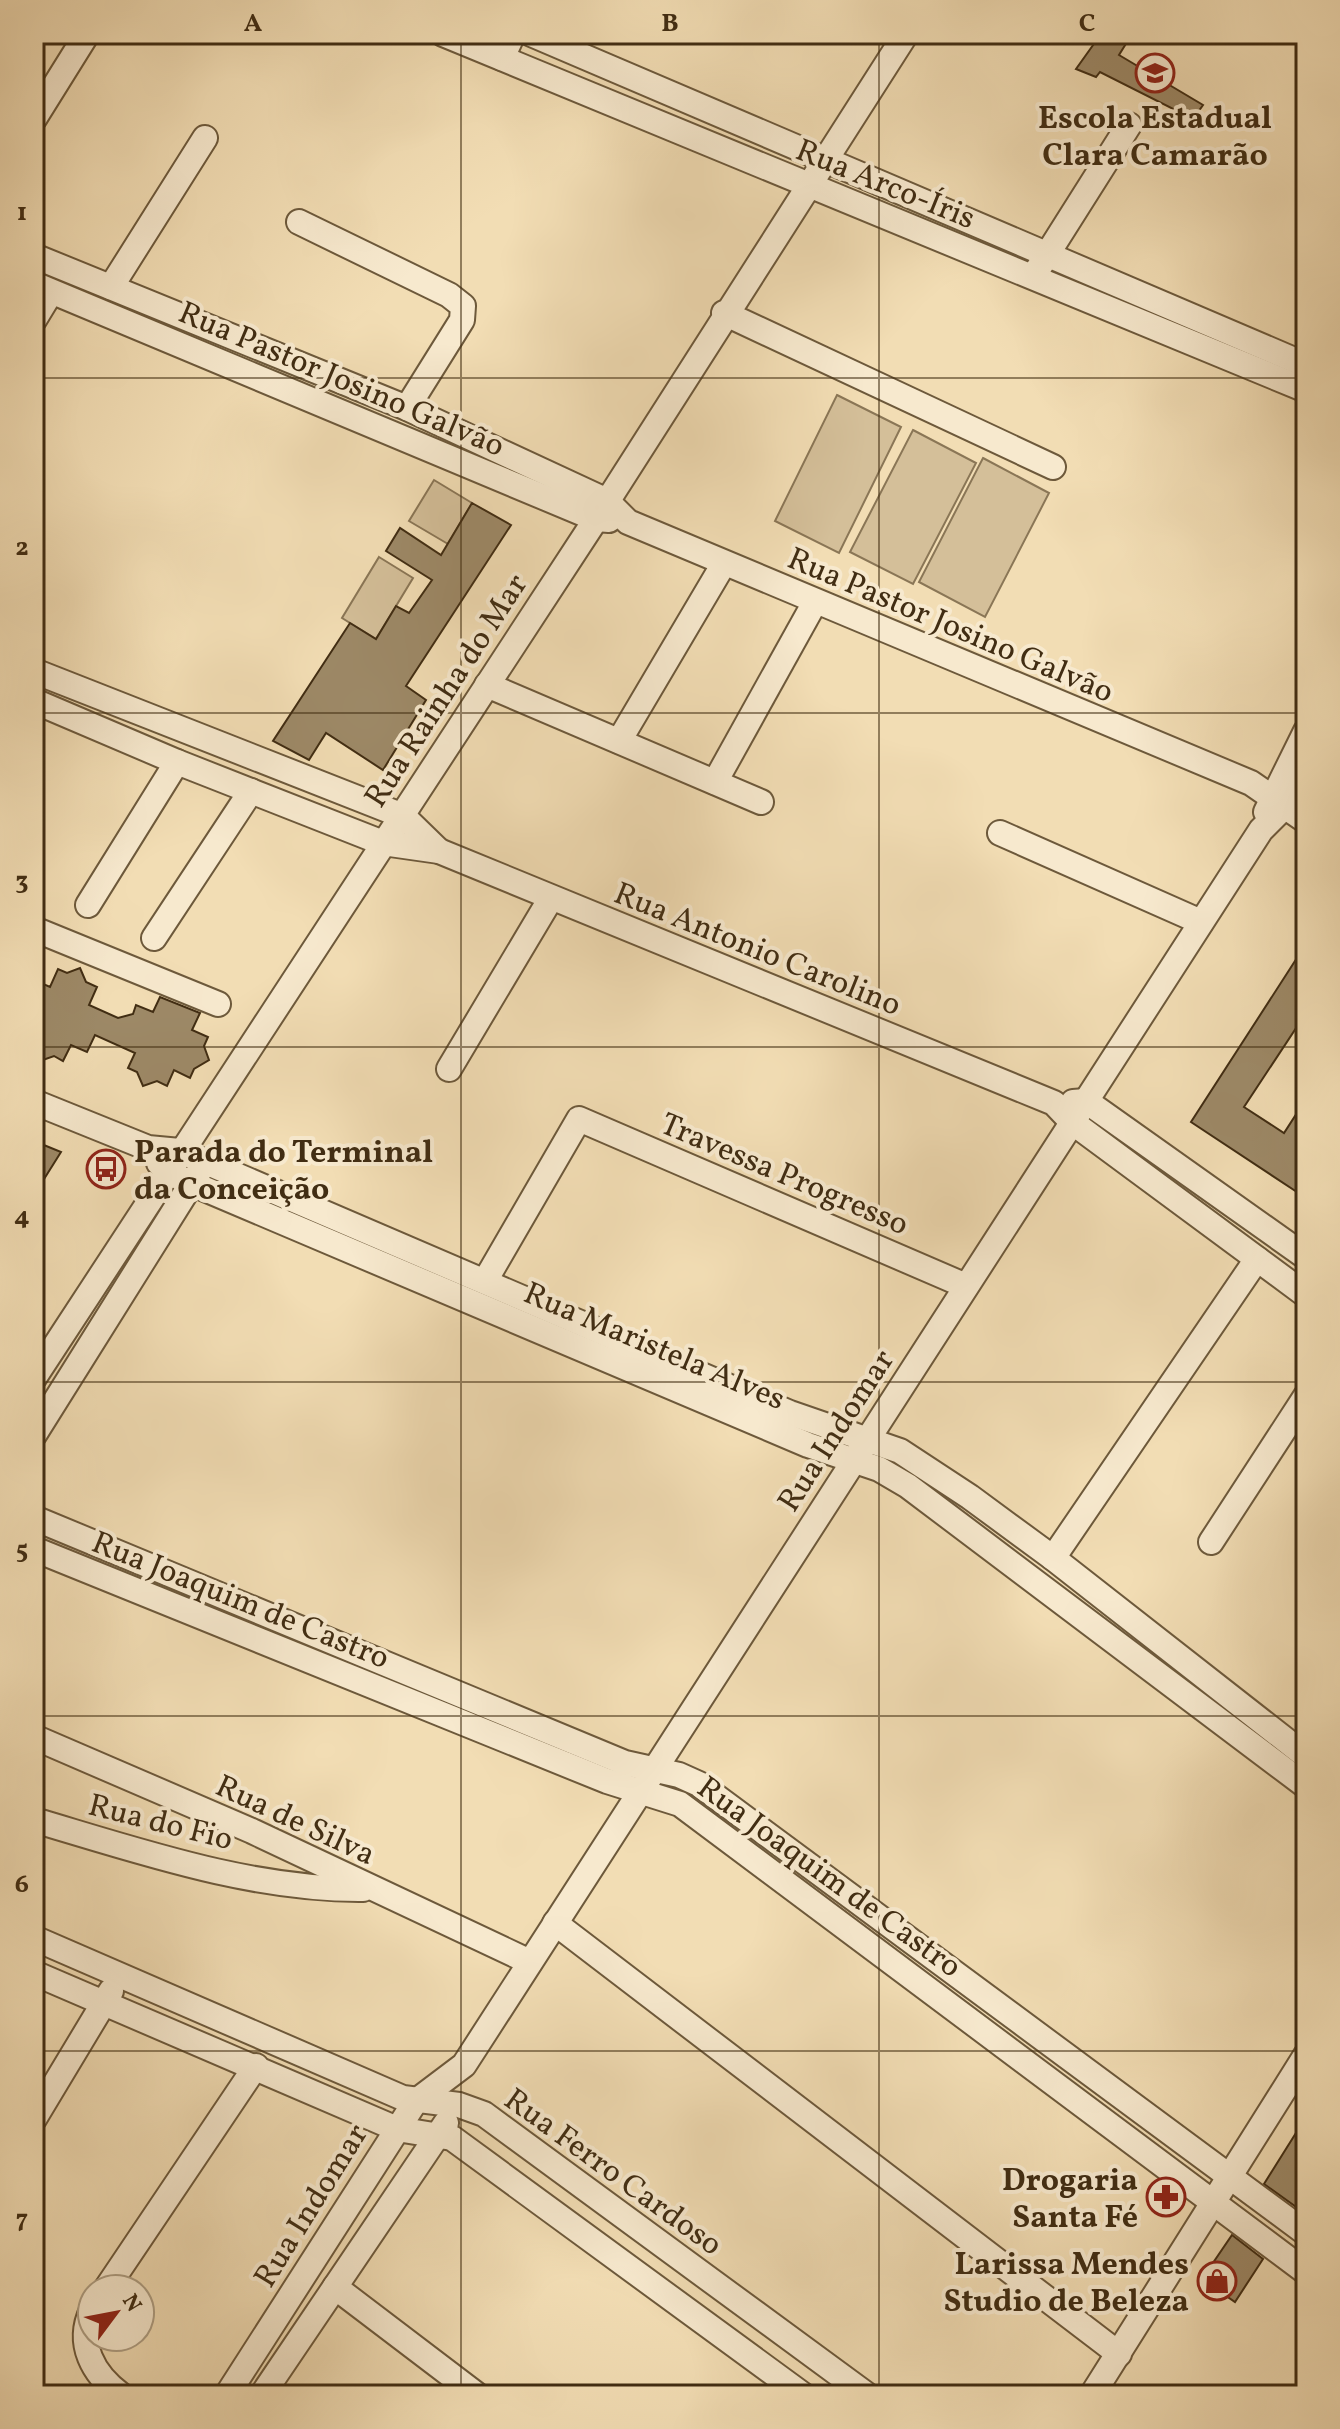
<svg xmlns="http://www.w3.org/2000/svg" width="1340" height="2429" viewBox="0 0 1340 2429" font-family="Vollkorn,serif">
	<rect width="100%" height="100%" fill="#f2ddb4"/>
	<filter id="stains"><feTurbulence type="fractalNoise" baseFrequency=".0025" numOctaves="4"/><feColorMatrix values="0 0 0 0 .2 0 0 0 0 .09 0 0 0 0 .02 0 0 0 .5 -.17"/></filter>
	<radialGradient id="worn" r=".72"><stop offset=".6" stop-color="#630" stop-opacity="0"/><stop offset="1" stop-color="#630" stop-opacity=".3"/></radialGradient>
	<g fill="#d4bf99" stroke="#8a7656" stroke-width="2">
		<polygon points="837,395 901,427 839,553 775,521"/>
		<polygon points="913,430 976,463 913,584 850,552"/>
		<polygon points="983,458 1049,493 985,617 919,582"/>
		<polygon points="434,480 472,503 448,544 409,521"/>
		<polygon points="379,557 413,578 376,639 342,618"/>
	</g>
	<g fill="#9d8967" stroke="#412d13" stroke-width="2">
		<polygon points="1101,34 1132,34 1119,55 1203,105 1193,119 1100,72 1096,77 1076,69"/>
		<polygon points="472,503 511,525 406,686 426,700 383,770 326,733 309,760 273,741 350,623 376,639 396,606 409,613 432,580 386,551 400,528 441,555"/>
		<polygon points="1306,944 1306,1013 1244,1107 1284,1133 1306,1099 1306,1198 1191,1122"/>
		<polygon points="80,968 86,982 97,987 89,1005 118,1018 133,1014 136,1005 153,1012 160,997 200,1013 192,1030 208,1037 204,1046 209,1060 194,1069 190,1078 174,1070 167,1086 157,1081 143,1086 137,1072 128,1068 135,1053 95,1035 87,1052 71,1045 63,1061 54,1056 40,1061 34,1047 34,980 50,987 58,969 67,973"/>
		<polygon points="34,1141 61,1152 34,1195"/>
		<polygon points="1306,2117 1306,2214 1264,2184"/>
		<polygon points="1232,2235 1263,2259 1235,2302 1202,2279"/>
	</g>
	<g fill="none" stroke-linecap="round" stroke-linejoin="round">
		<g stroke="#6d593b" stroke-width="28">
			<g id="minor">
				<polyline points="443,34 1306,390"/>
				<polyline points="531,34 1306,365"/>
				<polyline points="502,58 513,34"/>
				<polyline points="34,119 87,34"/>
				<polyline points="299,222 449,295 463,306 462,320 407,408"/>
				<polyline points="34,256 407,408 607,501 628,522 1251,783 1306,821"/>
				<polyline points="1038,269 1129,125"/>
				<polyline points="34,284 596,519 609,520"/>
				<polyline points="111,287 205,138"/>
				<polyline points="724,313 1053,467"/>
				<polyline points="34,320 51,292"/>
				<polyline points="34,671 403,816 439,851"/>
				<polyline points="487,685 761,802"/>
				<polyline points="34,701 177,762 383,843 439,851 1054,1103 1072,1122 1306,1295"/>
				<polyline points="619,741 723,565"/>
				<polyline points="715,782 815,602"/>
				<polyline points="1266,812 1306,731"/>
				<polyline points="1000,833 1201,922"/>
				<polyline points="88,905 177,762"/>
				<polyline points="34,929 218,1004"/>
				<polyline points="154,938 251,791"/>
				<polyline points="449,1069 551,898"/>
				<polyline points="34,1102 148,1148 180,1151 790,1413 900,1451 970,1497 1053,1558 1306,1756"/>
				<polyline points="1073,1102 1086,1101 1306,1257"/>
				<polyline points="159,1163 168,1172 193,1184 808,1445 879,1469 908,1486 1306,1786"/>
				<polyline points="485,1281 579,1119 966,1286"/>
				<polyline points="34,1378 596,519 906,34"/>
				<polyline points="34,1435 200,1170"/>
				<polyline points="34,1518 625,1763 679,1775 699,1784 1306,2233"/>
				<polyline points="1211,1542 1306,1396"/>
				<polyline points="34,1549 607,1781 680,1804 1306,2272"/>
				<polyline points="1053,1558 1257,1259"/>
				<polyline points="34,1737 252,1831 530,1962"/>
				<path d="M34 1820C139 1851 252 1890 363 1889"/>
				<polyline points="555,1923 1119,2354"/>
				<polyline points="34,1938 403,2098 459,2105 484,2114 867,2395"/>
				<polyline points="34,1973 397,2129 452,2138 803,2395"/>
				<polyline points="34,2119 111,1991"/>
				<polyline points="335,2287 477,2395"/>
				<polyline points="106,2289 256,2066"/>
				<path d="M92 2310C76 2344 93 2374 121 2395"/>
				<polyline points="227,2395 415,2102 464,2065 1261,830 1285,806 1306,769"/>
				<polyline points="262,2395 446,2123"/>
				<polyline points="1092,2395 1306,2055"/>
			</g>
		</g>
		<use href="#minor" stroke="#f7e9ce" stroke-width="24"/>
	</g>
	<path fill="none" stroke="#412d13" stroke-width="2" stroke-opacity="0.55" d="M461 34V2395M879 34V2395M34 378H1306M34 713H1306M34 1047H1306M34 1382H1306M34 1716H1306M34 2051H1306"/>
	<defs>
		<g id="school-ring" transform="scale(2)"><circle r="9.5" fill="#f7e9ce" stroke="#8f2418" stroke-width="1.5"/><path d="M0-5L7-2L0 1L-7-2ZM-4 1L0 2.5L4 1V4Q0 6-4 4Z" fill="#8f2418"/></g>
		<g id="bus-ring" transform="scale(2)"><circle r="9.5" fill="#f7e9ce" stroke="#8f2418" stroke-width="1.5"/><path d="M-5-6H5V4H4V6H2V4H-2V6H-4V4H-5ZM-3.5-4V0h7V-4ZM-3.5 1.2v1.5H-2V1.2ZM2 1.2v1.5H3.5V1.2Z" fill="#8f2418"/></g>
		<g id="pharmacy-ring" transform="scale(2)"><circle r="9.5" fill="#f7e9ce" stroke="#8f2418" stroke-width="1.5"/><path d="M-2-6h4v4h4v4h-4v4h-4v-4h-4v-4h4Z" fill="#8f2418"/></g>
		<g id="shop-ring" transform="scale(2)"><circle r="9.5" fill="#f7e9ce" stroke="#8f2418" stroke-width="1.5"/><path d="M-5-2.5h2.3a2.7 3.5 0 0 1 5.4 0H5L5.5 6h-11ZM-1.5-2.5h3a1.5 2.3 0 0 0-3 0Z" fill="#8f2418"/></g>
	</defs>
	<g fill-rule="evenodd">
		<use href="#school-ring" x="1155" y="73"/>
		<use href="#bus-ring" x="106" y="1169"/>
		<use href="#pharmacy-ring" x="1166" y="2197"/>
		<use href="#shop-ring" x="1217" y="2281"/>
	</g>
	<g text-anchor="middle" stroke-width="8" stroke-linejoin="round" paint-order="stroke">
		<g font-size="32" font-weight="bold" fill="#412d13" stroke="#f7e9ce" text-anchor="end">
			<text x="1155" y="128" text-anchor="middle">Escola Estadual<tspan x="1155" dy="37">Clara Camarão</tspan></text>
			<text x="134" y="1162" text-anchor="start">Parada do Terminal<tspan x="134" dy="37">da Conceição</tspan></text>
			<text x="1138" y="2190">Drogaria<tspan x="1138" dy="37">Santa Fé</tspan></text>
			<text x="1189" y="2274">Larissa Mendes<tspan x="1189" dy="37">Studio de Beleza</tspan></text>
		</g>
		<g font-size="32" fill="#412d13" stroke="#f7e9ce">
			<text transform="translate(886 183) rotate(22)" y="11">Rua Arco-Íris</text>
			<text transform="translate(342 378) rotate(23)" y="11">Rua Pastor Josino Galvão</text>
			<text transform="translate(951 624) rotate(23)" y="11">Rua Pastor Josino Galvão</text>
			<text transform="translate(445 690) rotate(-57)" y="11">Rua Rainha do Mar</text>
			<text transform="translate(758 948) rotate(22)" y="11">Rua Antonio Carolino</text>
			<text transform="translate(785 1173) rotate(23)" y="11">Travessa Progresso</text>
			<text transform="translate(655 1345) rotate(23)" y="11">Rua Maristela Alves</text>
			<text transform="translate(835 1430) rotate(-57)" y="11">Rua Indomar</text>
			<text transform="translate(241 1599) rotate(22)" y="11">Rua Joaquim de Castro</text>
			<text transform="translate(296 1819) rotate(25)" y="11">Rua de Silva</text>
			<text transform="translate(161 1821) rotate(14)" y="11">Rua do Fio</text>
			<text transform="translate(830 1876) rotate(36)" y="11">Rua Joaquim de Castro</text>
			<text transform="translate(614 2171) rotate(36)" y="11">Rua Ferro Cardoso</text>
			<text transform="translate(310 2205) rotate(-58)" y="11">Rua Indomar</text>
		</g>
	</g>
	<rect width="1340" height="2429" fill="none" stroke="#f2ddb4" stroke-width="88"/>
	<g transform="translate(116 2313) rotate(58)"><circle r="38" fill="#f7e9ce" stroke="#ae9e83" stroke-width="2"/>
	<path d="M0-6L14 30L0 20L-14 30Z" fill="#8f2418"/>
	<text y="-12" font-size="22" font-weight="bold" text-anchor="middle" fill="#412d13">N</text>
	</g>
	<rect x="44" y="44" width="1252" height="2341" fill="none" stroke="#412d13" stroke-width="3"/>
	<g font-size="26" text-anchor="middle" font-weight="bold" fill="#412d13">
		<text x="253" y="31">A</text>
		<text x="670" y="31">B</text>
		<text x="1087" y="31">C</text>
		<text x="22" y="220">1</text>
		<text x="22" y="555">2</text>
		<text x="22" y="889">3</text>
		<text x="22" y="1224">4</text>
		<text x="22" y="1558">5</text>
		<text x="22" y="1892">6</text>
		<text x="22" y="2227">7</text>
	</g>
	<rect width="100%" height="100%" filter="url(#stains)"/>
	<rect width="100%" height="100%" fill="url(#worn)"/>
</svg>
